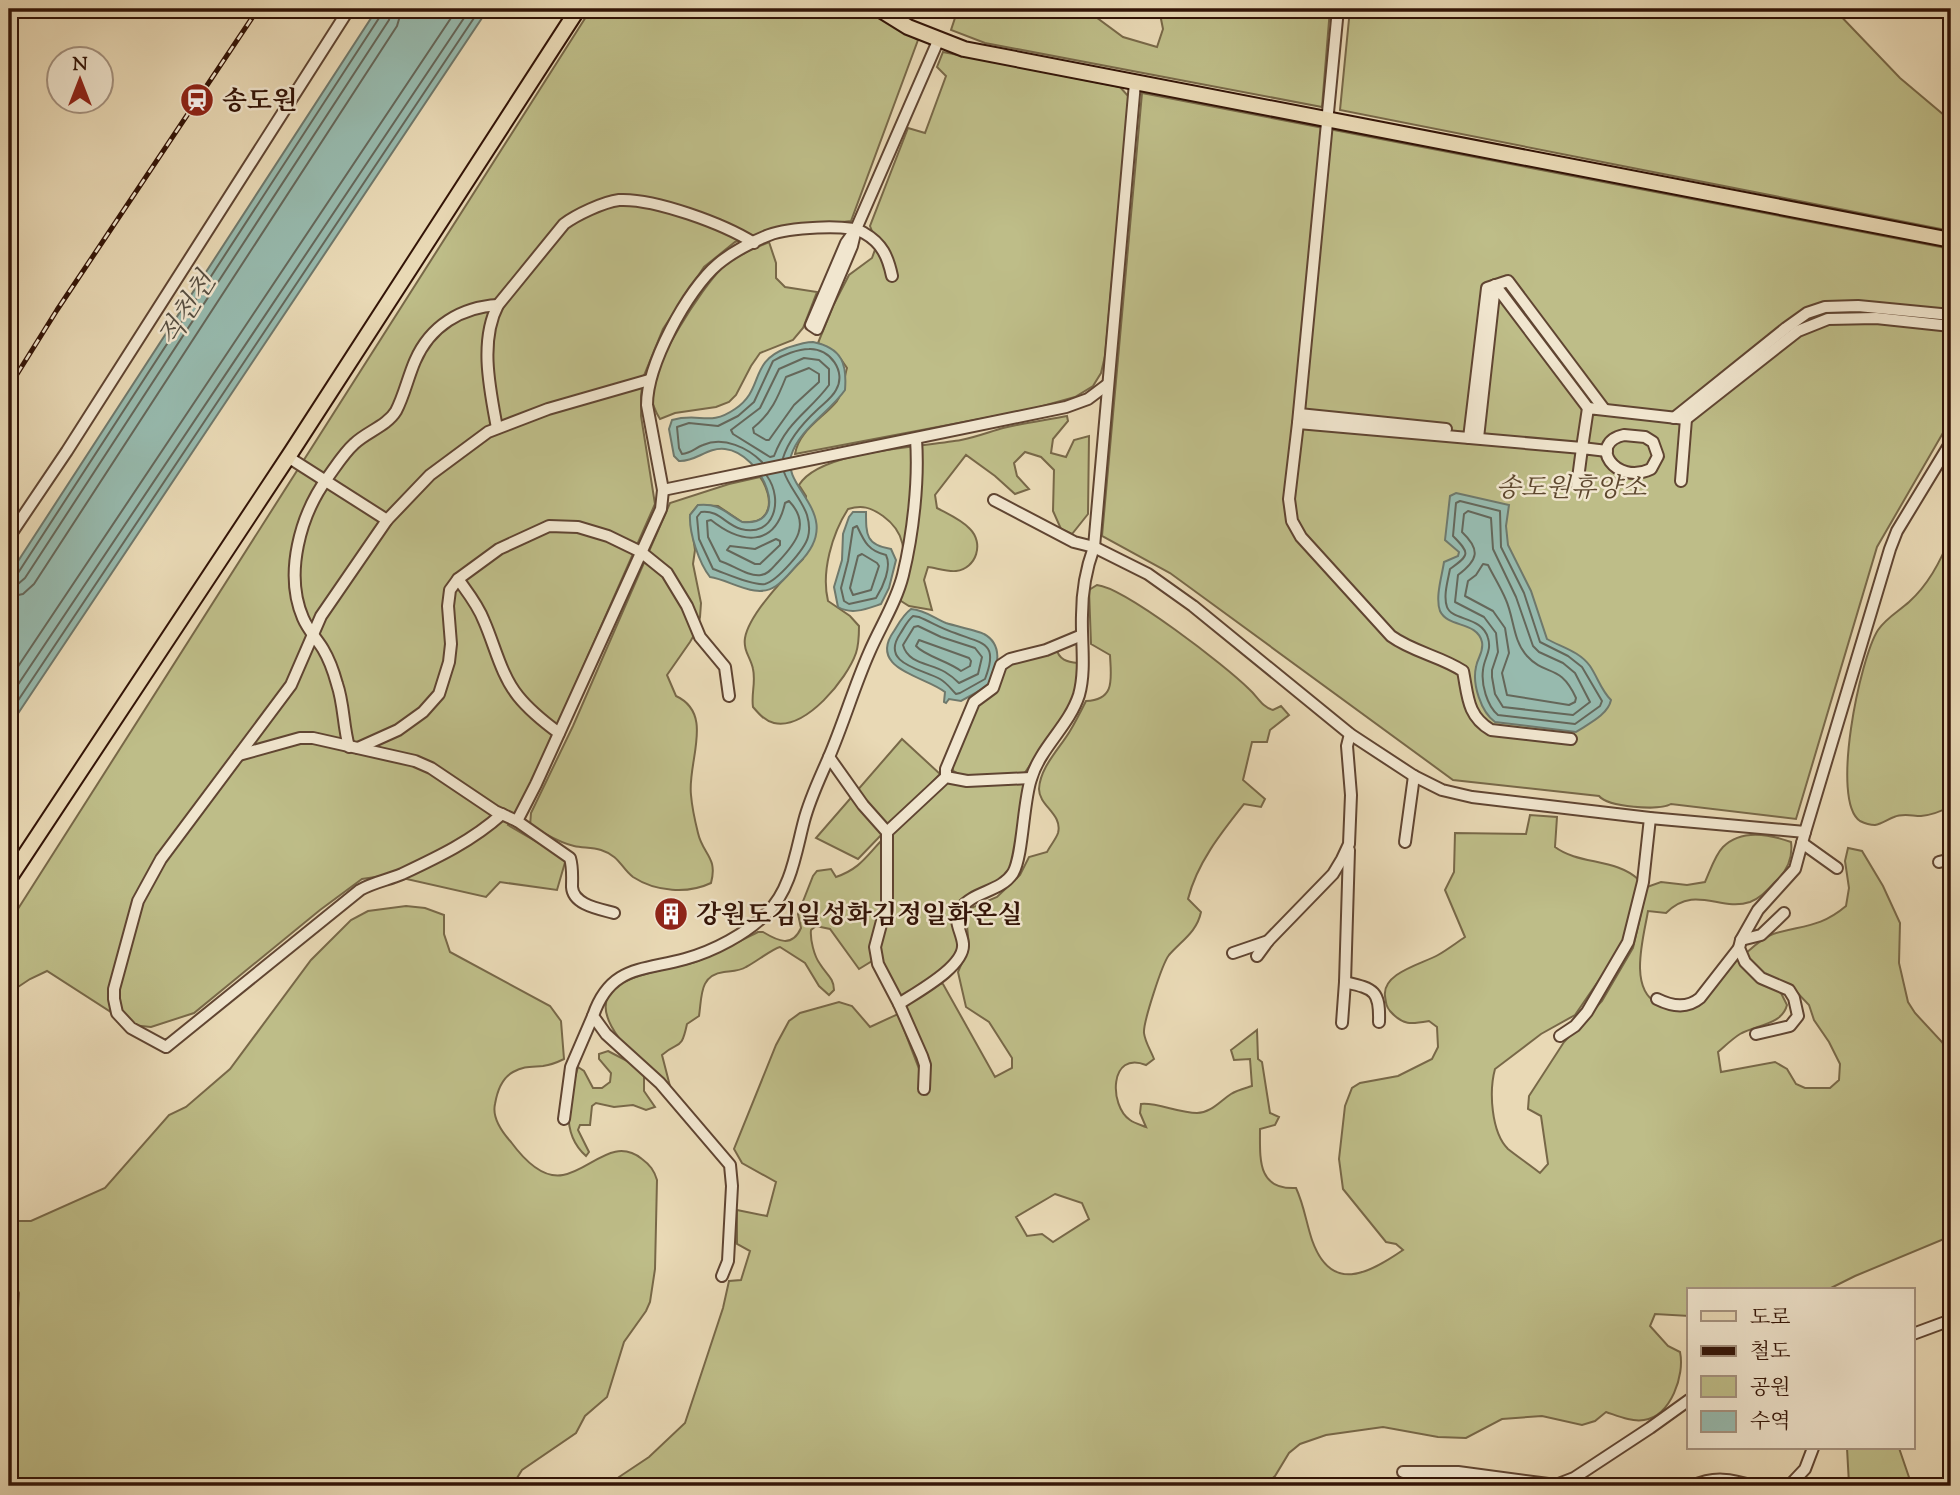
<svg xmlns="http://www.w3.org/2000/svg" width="1960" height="1495" viewBox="0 0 1960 1495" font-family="'Sorts Mill Goudy','Noto Serif KR',serif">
	<rect width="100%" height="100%" fill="#e9d9b5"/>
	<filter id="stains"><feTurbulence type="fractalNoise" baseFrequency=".00286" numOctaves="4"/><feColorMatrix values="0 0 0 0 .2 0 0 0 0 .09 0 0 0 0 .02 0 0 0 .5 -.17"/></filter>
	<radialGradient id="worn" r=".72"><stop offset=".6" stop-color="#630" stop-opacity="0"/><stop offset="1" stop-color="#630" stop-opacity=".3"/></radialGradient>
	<g fill="#bebd88" stroke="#786848" stroke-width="2" fill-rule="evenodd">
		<polygon points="591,9 865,9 918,40 851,221 772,230 735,242 704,267 663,329 643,378 641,396 641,416 655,504 530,787 508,825 566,859 557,890 500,882 486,897 389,875 362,879 320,910 194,1013 151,1027 131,1025 47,971 30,979 9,993 9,923"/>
		<polygon points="958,9 1085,9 1123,37 1157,47 1163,29 1159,9 1330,9 1322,107 985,43 951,30"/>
		<polygon points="1350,9 1834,9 1900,78 1951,121 1951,231 1340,110"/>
		<path d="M943 52 1120 87 1129 97 1105 356 1101 373 1093 386 1075 397 1032 409 795 454C799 430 822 419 837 401 843 393 844 378 847 368 840 356 831 348 818 343L833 306 849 275 872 258 877 244 870 226 908 128 925 133 946 76 937 67Z"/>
		<path d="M1142 93 1951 249V419L1877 547 1796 819 1671 804C1659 811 1608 807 1599 796L1453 780 1170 573 1102 536Z"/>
		<path d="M769 242 776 263V278L785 287 817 292 803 328 793 340 760 353 751 366 736 395 729 402 716 407 675 413 660 419C656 413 651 401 651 394 651 367 702 287 722 268 735 256 753 249 769 242Z"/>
		<path d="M1067 416 1068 421 1053 439 1051 453 1066 457 1074 440 1089 436 1088 514 1072 534 1061 529 1053 511 1054 470 1041 457 1025 452 1014 463 1017 476 1029 489 1015 494 995 476 966 455 935 495 937 508C948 514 962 520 970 529 984 543 977 568 956 571 948 572 936 568 928 567L924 580 932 610 909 606 901 601C899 568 916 540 883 516 870 507 862 505 848 509 832 534 821 572 828 601L850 616 859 626C859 635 859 644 856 653 847 679 806 730 774 723 765 721 759 714 753 707 751 694 756 682 753 669 751 658 743 651 745 638 749 615 786 576 803 559L806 496 799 485C820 450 923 447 961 440 976 437 989 432 1003 428 1024 423 1046 420 1067 416Z"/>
		<path d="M760 477C774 497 774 525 742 522L718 506 698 505 690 515 695 550 693 564 701 603 700 617 697 630 690 642 667 675 676 696C715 714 687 762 691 795 692 807 695 821 698 833 703 855 718 857 711 883 688 894 656 892 633 877 621 868 620 856 601 850 592 847 583 848 574 846 559 843 543 832 530 826L531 813 573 726 670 503 729 484Z"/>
		<path d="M1951 534V806C1942 811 1932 815 1921 816 1912 816 1903 813 1894 817 1888 819 1882 824 1875 825 1870 825 1864 823 1860 821 1830 801 1860 658 1878 630 1886 618 1899 611 1909 602 1929 584 1942 559 1951 534Z"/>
		<path d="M1097 585C1125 588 1226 666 1249 689 1258 697 1261 706 1273 710L1281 706 1289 715 1270 730 1267 742H1252L1243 780 1265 799 1261 807 1244 804C1221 833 1197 863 1188 899L1201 912C1197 932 1181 941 1169 955 1162 964 1143 1023 1144 1033 1145 1042 1151 1051 1154 1059L1146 1065C1109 1050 1109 1106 1130 1120 1134 1123 1141 1125 1146 1127L1140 1113 1141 1104C1156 1102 1179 1113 1197 1113 1211 1113 1220 1101 1231 1094 1237 1090 1246 1088 1252 1086L1250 1059 1234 1060 1231 1050 1257 1030 1258 1059 1262 1062 1270 1113 1279 1117 1275 1125 1260 1129C1260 1159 1257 1190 1296 1188 1304 1205 1306 1222 1312 1240 1331 1294 1368 1274 1403 1250L1396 1244 1386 1242 1343 1189 1339 1159 1345 1106 1352 1088 1360 1083 1398 1076 1432 1059 1438 1047 1437 1027 1429 1021C1412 1024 1403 1026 1390 1011 1386 1006 1386 1003 1385 996 1382 973 1422 964 1438 955 1447 950 1456 943 1465 937L1445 890 1454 872 1455 833 1526 834 1530 815 1557 817 1555 847C1579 865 1616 858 1639 880L1621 948 1575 1015 1541 1034 1495 1069C1489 1091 1491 1132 1508 1149 1518 1157 1530 1165 1540 1173L1548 1164 1541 1116 1528 1109 1529 1096 1564 1042 1602 1001 1633 948 1647 887 1661 882 1687 885 1705 882C1710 871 1715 855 1723 847 1741 829 1769 834 1791 842 1793 857 1787 871 1776 881 1768 889 1761 898 1750 902 1720 912 1695 884 1666 913L1648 911C1644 936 1628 988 1657 1003 1664 1007 1675 1007 1684 1009L1738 957 1756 981 1780 991 1787 1005C1782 1025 1756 1025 1740 1034 1732 1039 1725 1046 1718 1052L1721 1072 1775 1062 1787 1069 1796 1084 1805 1088H1830L1839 1080 1840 1064 1829 1042 1814 1020 1809 1005 1791 986 1762 974 1745 954C1753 947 1762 938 1773 934 1802 925 1820 928 1846 906L1849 888 1845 861 1848 848 1862 851 1883 886 1900 923 1899 963 1908 1002 1915 1013 1942 1042 1951 1057V1222L1944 1239 1855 1276 1827 1290H1689V1316L1655 1314 1650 1326 1668 1346 1680 1352C1685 1375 1671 1416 1644 1420 1631 1422 1618 1416 1606 1412L1595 1421 1582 1425 1542 1416 1502 1419 1466 1438 1438 1437 1383 1427 1326 1435 1300 1444 1289 1453 1275 1476 1264 1486H623L619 1477 649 1457 685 1423 723 1308 729 1281 741 1280 750 1251 737 1244V1210L767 1216 776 1182 742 1163 734 1149 776 1045 789 1021 800 1013 839 1002 852 1006 870 1027 898 1014 921 1074 920 1091 927 1094 929 1072 904 1005 939 983 943 984 995 1077 1012 1068V1058L989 1022 966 1007 958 972 969 946 966 916 971 908 997 897 1020 875 1029 857 1047 852C1050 846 1056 839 1058 833 1063 814 1039 806 1039 789 1040 767 1060 748 1070 731 1076 721 1081 711 1086 701 1116 700 1111 678 1110 655L1091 644 1089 590ZM1055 1194 1082 1203 1089 1219 1053 1242 1042 1234 1027 1236 1016 1217Z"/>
		<path d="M1056 648C1059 660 1067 662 1078 663L1076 687 1071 704 1024 774 964 777 953 771 952 763C967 727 979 690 1008 663Z"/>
		<polygon points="902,739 940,774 858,859 816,838"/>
		<path d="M945 782 965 785 1024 783 1014 862 1008 874 960 904C960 918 962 935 959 949 954 968 919 986 904 996L900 997 895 993 879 953 891 840 892 835Z"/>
		<path d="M881 841C884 860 886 882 882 902 879 922 868 940 872 961L859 969 830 929 816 926 811 930C810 939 814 956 820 964 826 974 834 978 834 990L829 995 819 986 805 963 780 947C772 949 756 962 746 967 740 971 732 971 724 972 699 975 702 997 699 1016L687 1024C681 1052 679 1040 662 1055L670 1086C656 1080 628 1051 619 1038 573 976 656 974 695 962 717 954 737 942 758 932H763C778 941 792 948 801 928L798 914 813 876 817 871 831 869 836 877C859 869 865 858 881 841Z"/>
		<path d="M406 906 425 908 444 915V934L450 952 550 1006 561 1021 564 1059C558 1062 550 1065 543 1066 531 1067 524 1066 513 1072 502 1078 497 1092 495 1104 492 1117 502 1132 511 1142 522 1157 542 1179 563 1175 591 1170 613 1136 642 1159 650 1165 654 1170 657 1180L655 1269 650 1302 646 1311 624 1342 607 1397 585 1416 576 1433 522 1470 512 1486H9V1399L12 1392 9 1351 17 1324 19 1293 9 1274V1221H31L105 1188 169 1115 186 1107 230 1069 311 960 351 920 368 911Z"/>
		<path d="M608 1051 635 1065 642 1072 644 1076V1091L655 1107 646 1110 633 1105 614 1107 596 1103 592 1106 590 1125H580L578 1130 589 1152 586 1156C559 1132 569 1097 578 1067L584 1071 593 1088H602L610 1082 611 1073 599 1059V1054Z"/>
		<polygon points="1847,1448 1899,1448 1912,1486 1839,1486 1849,1484"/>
	</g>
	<g fill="#97baae" stroke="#6f786b" stroke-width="2">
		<polygon points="377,9 488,9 9,727 9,575"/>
		<path d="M813 342C843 348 847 365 845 390 829 413 799 429 791 456 781 489 847 515 799 563 792 570 785 580 776 586 756 600 731 580 710 577 699 563 689 533 690 515L698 505C720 503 724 512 742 522 794 527 762 453 725 449 707 447 696 462 679 461L674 456 669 429 672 420C700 412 709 427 735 409 765 389 748 362 787 348 796 345 804 342 813 342Z"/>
		<path d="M1456 493 1509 505 1506 526 1508 545 1531 591 1547 639C1561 647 1579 651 1590 666 1598 678 1601 690 1611 700 1608 715 1588 724 1576 732L1495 722C1481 712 1472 684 1476 667 1477 658 1484 653 1482 642 1477 621 1448 628 1440 611 1435 597 1442 576 1444 562L1458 556 1459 552 1445 540 1450 496Z"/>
		<path d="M853 512H866C866 535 866 545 891 549L896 560 889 588 881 604C866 609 852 615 838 607L834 587 842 560 843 534 849 517Z"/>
		<path d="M911 609C925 610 934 618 946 623 955 626 979 631 984 634 1004 645 997 667 992 684L961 701 949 699 946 703 944 702 945 692C925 676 867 669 894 631 899 623 903 615 911 609Z"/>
	</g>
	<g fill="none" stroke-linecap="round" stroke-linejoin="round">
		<g stroke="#65675a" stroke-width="2">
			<path d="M804 358 819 360 829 369V385C809 412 787 421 774 456L770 457 733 434 731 430 760 408 779 369Z"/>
			<path d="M809 368 819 374V382L794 405 769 440H766L754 433 753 428C771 414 778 397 786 377Z"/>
			<path d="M762 462C748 448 724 436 703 445 695 448 691 453 682 454L679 448 677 427 689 423 718 426 738 416 754 402 773 361C783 355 798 349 809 349 830 348 847 372 836 390 832 398 823 404 817 410 803 423 789 439 783 458"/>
			<path d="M767 476C784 500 774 538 741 529 724 524 720 510 701 512L697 517 699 539 713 569C725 573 753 586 765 584 777 581 805 549 808 537 810 530 809 522 807 515 802 500 789 487 784 472"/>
			<path d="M789 501C811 524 796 543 778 562 773 567 769 574 761 575 748 577 733 565 720 561L708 537 707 521 711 520C741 544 775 548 785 503Z"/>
			<path d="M1460 501 1500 511 1501 547 1524 593 1540 642 1568 656 1582 667 1602 701 1600 706 1575 724 1498 715C1487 706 1481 684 1483 670 1484 658 1492 651 1488 638 1482 616 1452 621 1447 607 1443 596 1448 580 1450 569 1470 555 1470 553 1453 536L1456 503Z"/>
			<path d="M1468 511 1491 518 1493 549 1516 597 1533 646 1539 652 1563 663 1575 673 1590 702 1573 715 1503 707 1495 694 1492 677V670L1498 652 1496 633 1484 617 1455 602 1458 575C1478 560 1481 550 1462 532L1464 514Z"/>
			<path d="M857 526C864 541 868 551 886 555 892 567 883 587 876 598L849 604 844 601 841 588 848 561 853 528Z"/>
			<polygon points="776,539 780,541 780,545 760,564 755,564 727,550 730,546 755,549"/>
			<polygon points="862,554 877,563 879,566 871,590 853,595 850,588 858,556"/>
			<path d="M1483 564 1488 565C1494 577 1501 588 1506 600 1514 618 1513 641 1527 656 1546 677 1560 663 1576 698L1575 702 1569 705 1507 695 1502 673 1509 653 1505 628 1493 611 1465 596 1468 581 1476 575Z"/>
			<polyline points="9,577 18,573 381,15 383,9"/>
			<polyline points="9,586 18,584 25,578 389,20 391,9"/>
			<polyline points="9,597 23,594 34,584 397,26 402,9"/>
			<path d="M913 616 919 617C931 622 942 629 955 633 984 644 999 643 985 679L960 693 956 694C951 689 947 683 940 679 922 669 880 664 900 634 904 628 907 621 913 616Z"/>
			<path d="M918 626 941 637 975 648 982 657 978 674 959 683C955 679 950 675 945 672 930 663 908 664 903 645L914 627Z"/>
			<path d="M919 640 969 658 971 661 970 666 961 671C948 661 925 656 916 646Z"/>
			<polyline points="9,680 457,9"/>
			<polyline points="9,698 470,9"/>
			<polyline points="9,714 480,9"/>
		</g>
		<g stroke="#604532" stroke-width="14">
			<g id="minor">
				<path d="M1338 9 1298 423 1289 499 1292 521 1301 537 1391 636C1413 652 1440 656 1463 671 1468 696 1467 716 1491 730L1571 739"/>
				<polyline points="856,229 852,246 817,329 811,325 846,243 856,229 938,41"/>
				<polyline points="1299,414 1446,429"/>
				<polyline points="1674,418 1786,328 1807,313 1825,307 1858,306 1951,315"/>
				<polyline points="1686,419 1798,331 1828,319 1876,318 1951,326"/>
				<polyline points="1298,423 1582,448 1588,408 1686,419 1681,481"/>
				<path d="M497 428C490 390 479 341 498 305L564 224C576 215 603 202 619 200 654 198 724 224 754 243"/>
				<path d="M1624 435 1645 437 1653 442 1658 456 1651 469C1615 486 1587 443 1624 435Z"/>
				<polyline points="1469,438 1487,288 1508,281 1604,409"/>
				<polyline points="1478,438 1495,285 1588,408"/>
				<polyline points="288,457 387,520"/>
				<polyline points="1577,486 1582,448 1607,451"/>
				<polyline points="663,490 1066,407 1088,399 1108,384"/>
				<polyline points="994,500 1074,542 1094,547 1148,574 1193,606 1350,734 1414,776 1442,790 1472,797 1650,818 1805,832 1890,549 1897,531 1951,442"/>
				<polyline points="9,537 67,451 349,9"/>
				<path d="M458 579C468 593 478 605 484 621 495 646 501 675 518 696 530 711 544 722 559 733"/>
				<path d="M349 747C343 726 344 704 337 684 334 673 329 659 323 649 317 639 308 630 303 618 284 574 300 515 328 477 336 466 344 453 354 444 366 432 387 426 396 411 404 396 408 377 415 361 430 326 461 307 498 305"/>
				<polyline points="358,748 398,730 423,712 439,694 449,662 451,644 448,606 450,590 458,579 499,549 549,526 578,527 608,536 641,552 667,573 687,606 700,637 725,667 729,696"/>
				<path d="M239 755 300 738H313L415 761 431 768 495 811 517 821 570 858C573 868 572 877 572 887 573 905 600 909 614 913"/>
				<path d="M829 757 863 805 887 832V902L875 947 878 964 899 1004C915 993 965 967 963 944 962 932 952 920 960 909 973 891 1001 892 1013 873 1023 856 1023 802 1031 779 1040 748 1069 726 1079 695 1086 670 1081 641 1082 615 1082 592 1086 569 1094 547L1135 83"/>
				<polyline points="946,777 946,769 974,702 993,688 1001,665 1010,659 1046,650 1082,635"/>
				<path d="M502 814C472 841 438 857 402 874 388 880 374 882 360 890L166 1047 131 1028 117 1013 114 999V989L138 901 161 859 291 685 321 616 387 520 430 475 488 432 548 409 649 380"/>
				<path d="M517 821 536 784 661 509 663 490 647 405C647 365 687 290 718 264 731 253 753 241 769 235 787 228 848 223 864 233 882 243 888 257 892 276"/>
				<polyline points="887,832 946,777 967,781 1031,778"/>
				<polyline points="1405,842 1414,776"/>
				<polyline points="1802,843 1837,868"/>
				<polyline points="1939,862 1951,859"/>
				<polyline points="1741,940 1761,935 1784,913"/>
				<polyline points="1233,953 1268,941 1333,874 1342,859 1349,844 1351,795 1347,746 1350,734"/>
				<polyline points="1257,956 1268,941"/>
				<path d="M1345 982C1374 989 1380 990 1379 1022"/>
				<path d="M1657 999C1671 1006 1687 1009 1700 998L1739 948"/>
				<polyline points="899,1004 922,1056 925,1065 924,1089"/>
				<polyline points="1342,1023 1345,982 1349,850"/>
				<polyline points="1756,1034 1790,1026 1798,1016 1794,998 1789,990 1761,978 1745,962 1739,948 1741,940 1758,910 1795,869 1805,832"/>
				<polyline points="1560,1036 1575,1026 1587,1012 1628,942 1643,882 1650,818"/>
				<polyline points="564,1119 571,1067 593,1016"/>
				<path d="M722 1276 728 1261 732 1186 730 1165 660 1083 606 1034 593 1016C610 966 641 971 685 959 714 951 746 934 767 913 791 890 796 851 804 821 810 798 820 778 829 757 844 722 854 687 869 653 880 627 896 603 903 575 913 534 919 481 916 439"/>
				<polyline points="1913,1334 1951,1320"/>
				<polyline points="1403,1472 1458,1472 1556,1485 1574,1478 1650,1428 1689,1400"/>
				<path d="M1693 1486C1713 1476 1732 1479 1753 1486"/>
				<polyline points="1789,1486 1805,1469 1813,1448"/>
			</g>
		</g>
		<g stroke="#331407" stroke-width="18">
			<g id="major">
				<polyline points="879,9 908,27 964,49 1951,240"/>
				<polyline points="9,879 292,451 578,9"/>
			</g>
		</g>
		<use href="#minor" stroke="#f1e6cf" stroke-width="10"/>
		<use href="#major" stroke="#e9d9b5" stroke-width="14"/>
		<g stroke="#331407" stroke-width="5">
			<polyline id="rail" points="9,387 57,310 258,9"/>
		</g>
		<use href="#rail" stroke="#f1e6cf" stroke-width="2.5" stroke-dasharray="8" stroke-linecap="butt"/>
	</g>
	<defs>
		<g id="station-disc" transform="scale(1.75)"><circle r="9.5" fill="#8f2418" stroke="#f1e6cf"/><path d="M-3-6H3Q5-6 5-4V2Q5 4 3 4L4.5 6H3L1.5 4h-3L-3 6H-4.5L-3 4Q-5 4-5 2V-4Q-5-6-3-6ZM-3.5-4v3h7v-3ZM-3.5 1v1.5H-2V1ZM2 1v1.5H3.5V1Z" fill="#fff"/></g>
		<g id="building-disc" transform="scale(1.75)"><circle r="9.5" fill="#8f2418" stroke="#f1e6cf"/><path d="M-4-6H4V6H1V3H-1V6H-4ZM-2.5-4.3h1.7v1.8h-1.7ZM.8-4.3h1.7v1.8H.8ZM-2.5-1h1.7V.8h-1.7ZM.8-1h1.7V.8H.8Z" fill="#fff"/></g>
	</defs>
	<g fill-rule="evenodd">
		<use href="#station-disc" x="197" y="100"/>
		<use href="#building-disc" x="671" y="914"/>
	</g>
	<g text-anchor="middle" stroke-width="5" stroke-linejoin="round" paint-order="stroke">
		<g font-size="26" font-weight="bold" fill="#331407" stroke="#f1e6cf" text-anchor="start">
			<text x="222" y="109">송도원</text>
			<text x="696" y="923">강원도김일성화김정일화온실</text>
		</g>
		<g font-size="26" font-style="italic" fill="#5d472e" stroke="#f1e6cf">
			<text x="1571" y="496">송도원휴양소</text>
		</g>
		<g font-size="28" font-style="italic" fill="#564e41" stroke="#f1e6cf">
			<text transform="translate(186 309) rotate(-58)" y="10">적천천</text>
		</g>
	</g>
	<rect width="1960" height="1495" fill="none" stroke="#e9d9b5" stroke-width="35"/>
	<rect x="10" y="10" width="1939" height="1474" fill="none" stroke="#331407" stroke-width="3.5"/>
	<rect x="18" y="18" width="1925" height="1460" fill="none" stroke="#331407" stroke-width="2"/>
	<rect x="1687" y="1288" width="228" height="161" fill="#f1e6cf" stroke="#a5927f" stroke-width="2"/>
	<rect x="1701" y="1311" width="35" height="10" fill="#e9d9b5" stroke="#a5927f" stroke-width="2"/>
	<text x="1750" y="1324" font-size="21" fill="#331407">도로</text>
	<rect x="1701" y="1346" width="35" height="10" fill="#331407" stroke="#a5927f" stroke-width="2"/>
	<text x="1750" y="1358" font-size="21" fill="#331407">철도</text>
	<rect x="1701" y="1376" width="35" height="21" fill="#bebd88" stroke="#a5927f" stroke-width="2"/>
	<text x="1750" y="1394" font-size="21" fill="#331407">공원</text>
	<rect x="1701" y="1411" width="35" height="21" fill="#97baae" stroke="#a5927f" stroke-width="2"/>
	<text x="1750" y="1428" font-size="21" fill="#331407">수역</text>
	<g transform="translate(80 80)"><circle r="33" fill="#f1e6cf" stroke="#a5927f" stroke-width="2"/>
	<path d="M0-5L12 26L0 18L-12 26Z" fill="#8f2418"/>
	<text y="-10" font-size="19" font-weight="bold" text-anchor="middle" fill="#331407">N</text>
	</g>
	<rect width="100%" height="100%" filter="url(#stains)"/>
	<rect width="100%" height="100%" fill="url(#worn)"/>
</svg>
